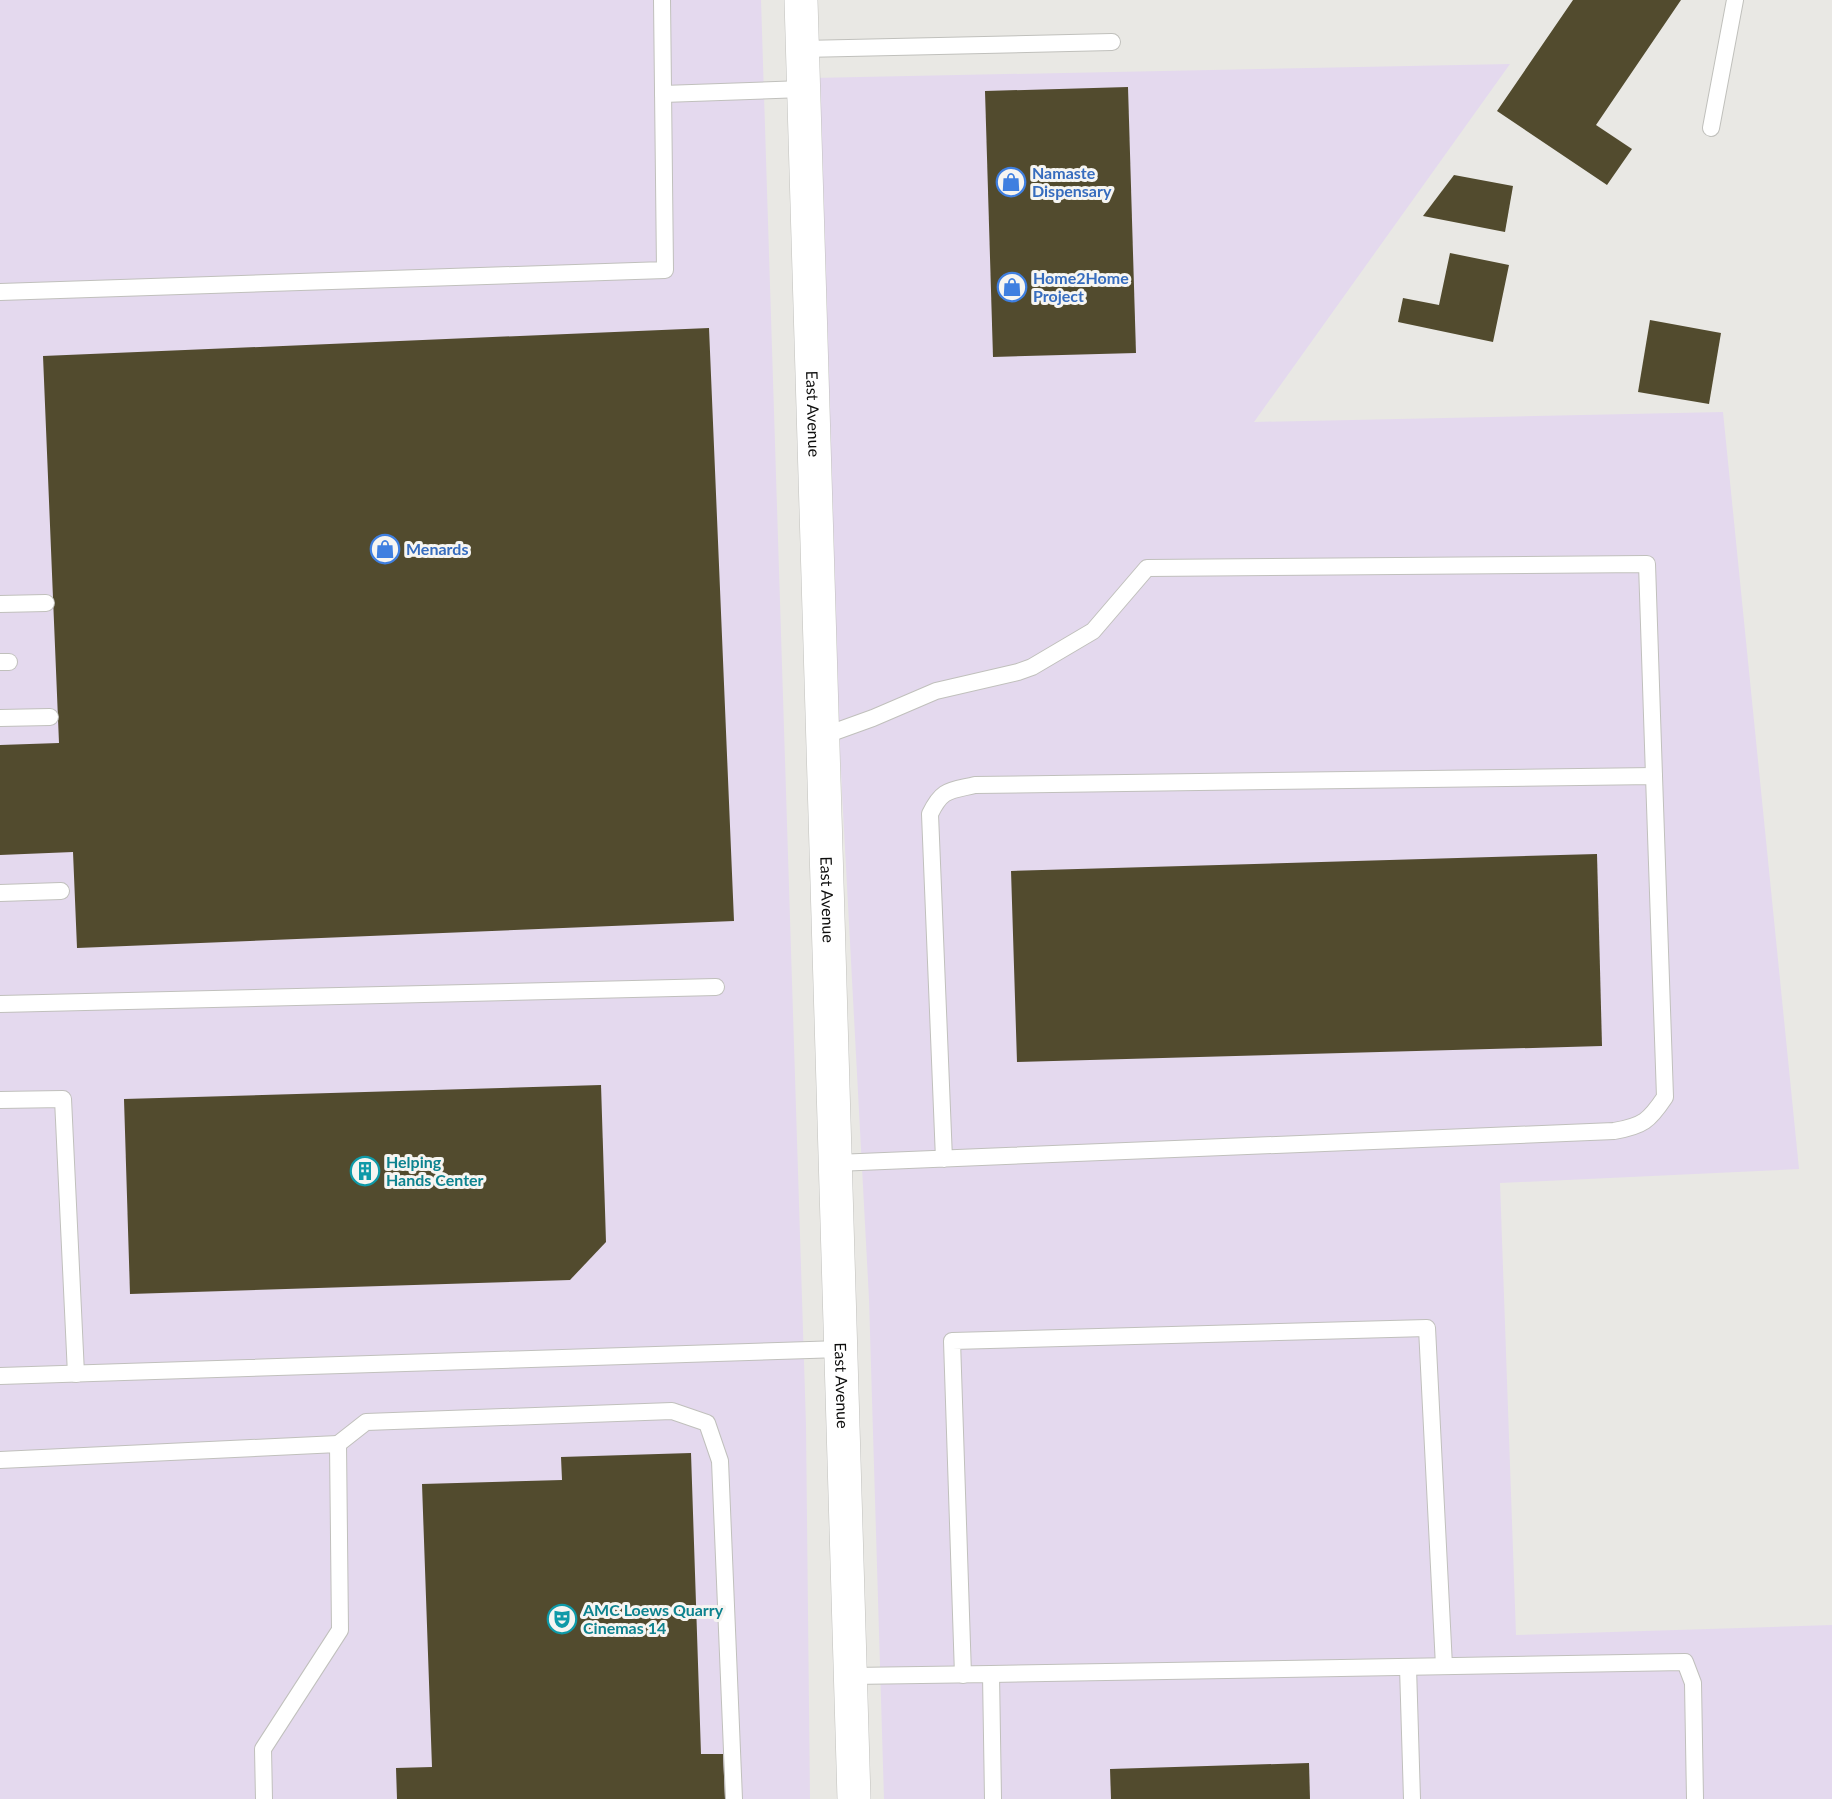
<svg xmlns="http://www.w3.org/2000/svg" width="1832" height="1799" viewBox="0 0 1832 1799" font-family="Lato,sans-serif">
	<rect width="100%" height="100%" fill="#e9e8e4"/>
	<g fill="#e4d9ee">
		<polygon points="0,0 761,0 806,1425 810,1799 0,1799"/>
		<polygon points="1510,64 1254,422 1723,412 1799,1169 1500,1183 1516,1635 1832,1625 1832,1799 884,1799 869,1299 823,435 812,78"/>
	</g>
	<g fill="#524b2e">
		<polygon points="1573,0 1681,0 1596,125 1632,149 1607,185 1497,111"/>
		<polygon points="1128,87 1136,353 993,357 985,91"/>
		<polygon points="1454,175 1513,186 1505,232 1423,216"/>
		<polygon points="1450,253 1509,265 1493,342 1398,322 1403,298 1439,305"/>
		<polygon points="1650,320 1721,333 1709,404 1638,392"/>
		<polygon points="709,328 734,921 77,948 73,852 0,855 0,745 59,743 43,356"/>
		<polygon points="1597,854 1602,1046 1017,1062 1011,871"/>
		<polygon points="601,1085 606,1242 570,1280 130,1294 124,1099"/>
		<polygon points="691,1453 701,1754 723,1754 725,1799 397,1799 396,1768 432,1767 422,1484 562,1480 561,1457"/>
		<polygon points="1309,1763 1310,1799 1111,1799 1110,1769"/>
	</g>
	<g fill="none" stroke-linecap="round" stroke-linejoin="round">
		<g stroke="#c0c0bc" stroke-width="18">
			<g id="service">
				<polyline points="803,49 1112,42"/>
				<polyline points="663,94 803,89"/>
				<polyline points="1711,128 1735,0"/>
				<polyline points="0,292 665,270 662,0"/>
				<polyline points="0,604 46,603"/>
				<polyline points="0,662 9,662"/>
				<polyline points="0,718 50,717"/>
				<polyline points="823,736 873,718 936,691 1018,672 1032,667 1093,631 1147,568 1647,564 1654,776"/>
				<polyline points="0,893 61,891"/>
				<polyline points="0,1004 716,987"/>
				<polyline points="0,1100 63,1099 76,1374"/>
				<path d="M836 1163 1614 1131C1643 1126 1649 1121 1665 1097L1654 776 975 785C949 791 942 789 930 814L944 1159"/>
				<polyline points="0,1376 841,1349"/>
				<polyline points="338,1444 366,1422 672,1411 707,1423 720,1461 734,1799"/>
				<polyline points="0,1460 338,1444 340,1630 263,1749 264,1799"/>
				<polyline points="1408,1667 1412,1799"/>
				<polyline points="991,1674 1685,1662 1693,1683 1695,1799"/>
				<polyline points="963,1675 952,1341 1427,1328 1444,1666"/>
				<polyline points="851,1676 991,1674 993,1799"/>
			</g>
		</g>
		<g stroke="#c0c0bc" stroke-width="34">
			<g id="tertiary">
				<path id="s1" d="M801 0 854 1799"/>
			</g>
		</g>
		<use href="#service" stroke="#fff" stroke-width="16"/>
		<use href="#tertiary" stroke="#fff" stroke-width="33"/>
	</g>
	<defs>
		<g id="shop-ring" transform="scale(1.5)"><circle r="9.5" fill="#f6f5f2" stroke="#3f7fe0" stroke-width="1.5"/><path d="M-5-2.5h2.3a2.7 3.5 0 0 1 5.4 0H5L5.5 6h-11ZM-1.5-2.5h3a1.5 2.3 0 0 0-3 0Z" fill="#3f7fe0"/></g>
		<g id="building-ring" transform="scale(1.5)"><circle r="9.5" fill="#f6f5f2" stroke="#0f9aa8" stroke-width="1.5"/><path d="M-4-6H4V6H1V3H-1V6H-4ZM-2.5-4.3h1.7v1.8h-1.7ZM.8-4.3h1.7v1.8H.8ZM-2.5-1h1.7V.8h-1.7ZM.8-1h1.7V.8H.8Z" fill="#0f9aa8"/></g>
		<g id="theatre-ring" transform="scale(1.5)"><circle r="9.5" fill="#f6f5f2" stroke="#0f9aa8" stroke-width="1.5"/><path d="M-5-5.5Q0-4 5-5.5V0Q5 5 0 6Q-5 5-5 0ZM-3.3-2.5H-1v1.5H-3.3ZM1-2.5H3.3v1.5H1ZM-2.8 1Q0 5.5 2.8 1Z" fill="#0f9aa8"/></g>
	</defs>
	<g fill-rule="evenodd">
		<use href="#shop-ring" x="1011" y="182"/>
		<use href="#shop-ring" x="1012" y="287"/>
		<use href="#shop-ring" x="385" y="549"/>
		<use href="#building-ring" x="365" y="1171"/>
		<use href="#theatre-ring" x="562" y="1619"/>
	</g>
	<g text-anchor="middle" stroke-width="6" stroke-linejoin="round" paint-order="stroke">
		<g font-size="16" font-weight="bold" fill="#366cbe" stroke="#f6f5f2" text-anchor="start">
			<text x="1032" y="179">Namaste<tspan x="1032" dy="18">Dispensary</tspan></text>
			<text x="1033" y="284">Home2Home<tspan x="1033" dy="18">Project</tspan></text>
			<text x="406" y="555">Menards</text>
		</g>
		<g font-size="16" fill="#0d0d0c" stroke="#f6f5f2">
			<text dy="6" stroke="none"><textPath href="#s1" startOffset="414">East Avenue</textPath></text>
			<text dy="6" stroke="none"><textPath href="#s1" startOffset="900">East Avenue</textPath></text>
			<text dy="6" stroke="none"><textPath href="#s1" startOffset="1386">East Avenue</textPath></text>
		</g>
		<g font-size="16" font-weight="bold" fill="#0d838f" stroke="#f6f5f2" text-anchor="start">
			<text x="386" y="1168">Helping<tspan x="386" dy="18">Hands Center</tspan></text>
			<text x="583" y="1616">AMC Loews Quarry<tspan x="583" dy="18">Cinemas 14</tspan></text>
		</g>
	</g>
</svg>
